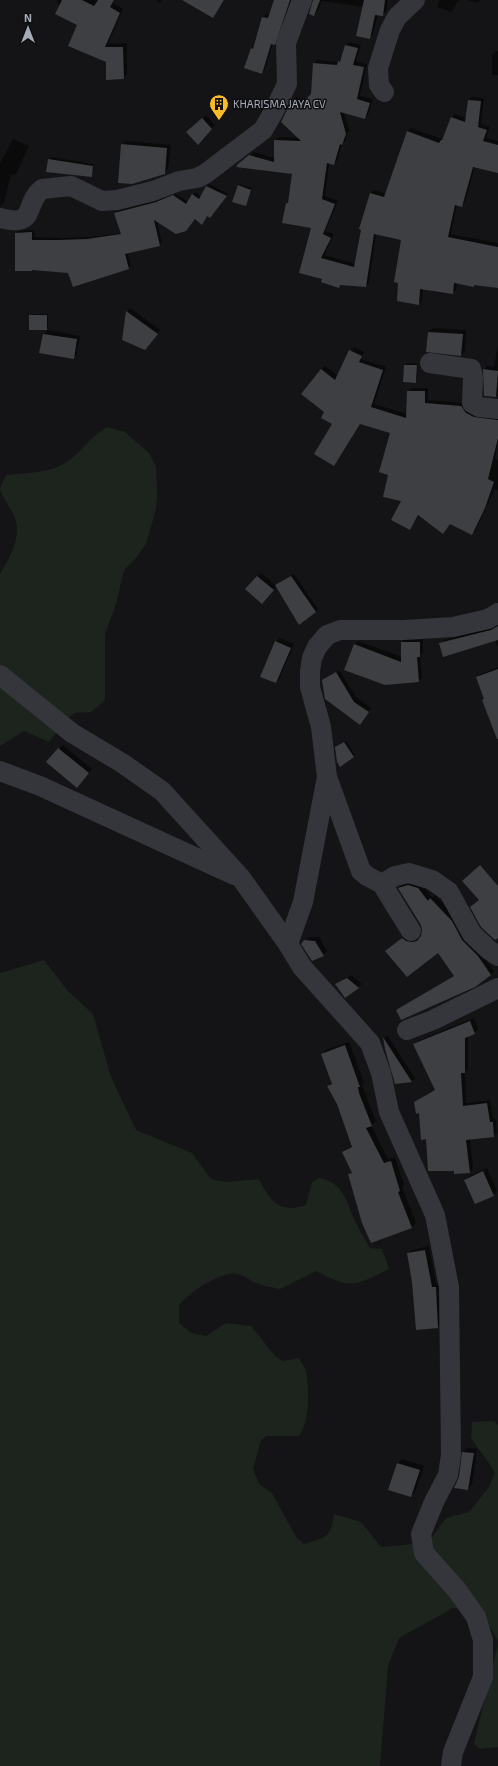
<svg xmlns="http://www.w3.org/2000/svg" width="498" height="1766" viewBox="0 0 498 1766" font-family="'Exo 2',sans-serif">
	<rect width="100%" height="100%" fill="#141416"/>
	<g fill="#1c241d">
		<path d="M107 427 125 432 149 453 156 467 157 498 155 513 146 544 136 558 124 570 116 604 105 634V700L91 712 75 713 69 717 49 742 24 731 0 746V574C10 557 23 535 14 516 10 507 2 497 0 488L6 475C28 473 55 473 72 458 85 447 92 436 107 427Z"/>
		<path d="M44 960 68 991 93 1014 111 1077 136 1130 192 1153 211 1179 226 1182 259 1179C270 1201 279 1214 306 1205L312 1182 319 1178C345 1183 346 1202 355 1221 359 1230 365 1239 370 1248L382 1249 389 1269C354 1286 352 1290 316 1271L280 1289C272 1287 263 1286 256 1283 249 1280 242 1274 236 1274 219 1272 189 1293 179 1305V1323L191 1333 206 1336 226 1323 251 1326 276 1357 283 1361 299 1358C301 1362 305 1367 306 1372 309 1389 310 1422 299 1436H267L261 1440 253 1469 259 1484 272 1493 296 1537 304 1544C325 1537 331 1539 334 1514L361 1522 381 1547 404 1545 430 1540 446 1518 469 1512 489 1487 495 1472 471 1438 472 1422 494 1421 498 1425V1641L480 1610 453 1608 399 1638 388 1666 380 1766H0V973Z"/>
		<polygon points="498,1644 498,1747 480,1749 474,1744"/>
	</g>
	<g fill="#0007">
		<polygon points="58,0 115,0 113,3 123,9 108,44 127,43 127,74 124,78 107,61 78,24 57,2"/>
		<polygon points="156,0 162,0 159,3"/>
		<polygon points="201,0 225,0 213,17"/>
		<polygon points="275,0 292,0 278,40 273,43 265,69 262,73 251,49 255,44 263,17 267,13 270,14"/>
		<polygon points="313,0 388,0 386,11 382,15 378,14 373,34 370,38 364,7 322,1 318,11 314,15"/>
		<polygon points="440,0 459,0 451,12 437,7"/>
		<polygon points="468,0 480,0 477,3"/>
		<polygon points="349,42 361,45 356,61 367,64 360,96 373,99 368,115 365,118 344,113 349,130 345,141 342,144 337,161 334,164 329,163 325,196 338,201 325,231 334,234 324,255 356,264 371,193 374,190 386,194 407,132 411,128 442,139 451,118 455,114 467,118 468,100 472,97 484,98 481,124 490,127 486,138 498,141 498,172 475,166 465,202 461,206 457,204 451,234 498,243 498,287 476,284 474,286 457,283 456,290 452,293 423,288 422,301 419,304 402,239 376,234 369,283 365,286 341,284 339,287 323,278 312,227 287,203 289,201 293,173 239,164 254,152 275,158 275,141 279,137 299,138 293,101 296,97 306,101 312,94 314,64 317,60 339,62 342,58 346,45"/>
		<polygon points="496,51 498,51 498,75 492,75 492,55"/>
		<polygon points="206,115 215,125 202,140 191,128"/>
		<polygon points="13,139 29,146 17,172 14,175 11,174 4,203 0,206 0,163"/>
		<polygon points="126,141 171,145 168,169 164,173 122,145"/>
		<polygon points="51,157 94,164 93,174 91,176 49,159"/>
		<polygon points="209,184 228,194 213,214 207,215 202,223 195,218 157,221 162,243 160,245 127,252 131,265 129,268 74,285 69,272 33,269 32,270 16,233 19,231 34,230 35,237 62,238 90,237 122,233 115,213 118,211 159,200 176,194 188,202 195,192 202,197"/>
		<polygon points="240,184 252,188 245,205 238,185"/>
		<polygon points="130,308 160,330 145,349 123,339 127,312"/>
		<polygon points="32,314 48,314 48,327 47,329 30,316"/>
		<polygon points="433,328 466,330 465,351 461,355 429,332"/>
		<polygon points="48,330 80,336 77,354 73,358 44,334"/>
		<polygon points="498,344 498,396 485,395 484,369 487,366 494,367"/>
		<polygon points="354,347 364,352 361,359 386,367 374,404 407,414 408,391 412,388 428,388 428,400 465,403 498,416 498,442 495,459 498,460 498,490 495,489 475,531 471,534 450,523 419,515 410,529 402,500 389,474 391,433 361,423 337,461 333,423 326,411 302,394 325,366 338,376"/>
		<polygon points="407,363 418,364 417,380 416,382 405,365"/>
		<polygon points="261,573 276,585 294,574 318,609 315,612 277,586 266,599 258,576"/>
		<polygon points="498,625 498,647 495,640 440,644 444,640"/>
		<polygon points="280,638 294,644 280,678 276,682 276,642"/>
		<polygon points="405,638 423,638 423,652 420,655 422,678 418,681 354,645 358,641 402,657 402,642"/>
		<polygon points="498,667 498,712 485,698 477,677 481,674"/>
		<polygon points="339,670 357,698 371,708 360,723 328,702 323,681"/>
		<polygon points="346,741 355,755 353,756 338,746"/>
		<polygon points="63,745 92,769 81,783 59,749"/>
		<polygon points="413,881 422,884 432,897 435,895 455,917 494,971 490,975 398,1011 455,975 438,952 387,951 406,934 416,939 422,937 423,930 422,925 399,888 403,884"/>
		<polygon points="309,937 319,937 327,951 323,955 305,941"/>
		<polygon points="351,975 362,984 358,987 337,984"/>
		<polygon points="474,1018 478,1030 468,1036 468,1069 465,1072 466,1103 490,1100 493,1119 496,1119 497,1133 493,1136 470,1138 473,1168 470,1172 455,1170 427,1138 415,1102 436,1089 414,1045 418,1041"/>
		<polygon points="387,1035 415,1078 412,1081 396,1083 386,1049 384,1038"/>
		<polygon points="349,1042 364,1082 362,1084 363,1088 376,1121 371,1125 388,1159 395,1157 404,1185 402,1187 416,1223 412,1227 372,1242 350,1174 352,1171 343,1152 353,1145 337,1103 328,1086 332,1082 322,1054 326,1050"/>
		<polygon points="487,1168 497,1191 493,1195 465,1180 469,1176"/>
		<polygon points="429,1246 436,1284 440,1283 442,1322 438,1327 413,1282 408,1254 412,1250"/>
		<polygon points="467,1448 477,1449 472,1485 468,1489 460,1477 463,1452"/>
		<polygon points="402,1459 424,1466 415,1492 411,1496 389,1489 398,1463"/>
	</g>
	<g fill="#3e3f43">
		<polygon points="62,0 82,0 94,6 98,0 114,0 110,7 120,13 105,47 123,47 124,79 106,80 106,62 68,46 77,25 55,14"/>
		<polygon points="182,0 224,0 213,18"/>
		<polygon points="274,0 290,0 275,45 271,44 262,74 244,68 251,48 253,49 262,17 268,18"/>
		<polygon points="313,0 320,0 314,16 309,14"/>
		<polygon points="364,0 385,0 383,16 375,15 370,39 356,36"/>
		<polygon points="345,45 358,48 353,65 364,67 357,99 370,103 365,119 340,112 346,134 342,145 340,144 334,165 327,163 322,199 335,204 323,234 331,238 321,258 354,267 361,230 359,229 370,193 384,197 407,131 439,143 441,140 442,140 451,117 465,122 468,100 481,101 478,127 487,130 483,141 498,145 498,173 473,167 462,207 455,205 448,237 498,247 498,288 474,285 474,287 454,283 453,294 420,289 419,305 397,301 398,283 394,282 401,240 374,234 366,287 340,285 339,288 321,282 322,279 299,273 311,228 282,223 286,203 288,203 292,174 236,167 238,164 249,155 274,162 274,140 301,141 281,122 292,100 301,104 311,94 313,63 337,65 338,61 340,62"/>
		<polygon points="202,118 212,129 198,145 186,132"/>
		<polygon points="121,144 167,148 165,174 132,184 118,183"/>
		<polygon points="48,159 93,166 92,177 46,172"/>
		<polygon points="238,185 251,190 246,206 232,202"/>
		<polygon points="206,186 227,196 210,218 207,216 202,225 195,219 186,231 176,234 154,220 160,246 125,254 129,269 73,287 68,273 32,270 32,271 15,271 15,233 32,232 32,240 59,240 87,239 121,234 114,213 156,202 173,195 186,204 192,194 199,199"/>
		<polygon points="126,311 158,334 145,350 122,340"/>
		<rect x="29" y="315" width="18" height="15"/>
		<polygon points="428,332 463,334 461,356 426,352"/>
		<polygon points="43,334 77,339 74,359 39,353"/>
		<polygon points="349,350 362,356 359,362 383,370 371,407 406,418 407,391 425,391 425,403 461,406 466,413 474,417 498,420 498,438 488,479 494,482 485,508 472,535 450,524 443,534 418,515 410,530 391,520 401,501 383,497 388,475 379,472 390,433 360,424 334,466 314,454 332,424 321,418 324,412 301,394 321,369 335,380"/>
		<polygon points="404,365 417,365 416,383 403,382"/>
		<polygon points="483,369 498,371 496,397 484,396"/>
		<polygon points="257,576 274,590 262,604 245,589"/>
		<polygon points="291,576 316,612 299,625 275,585"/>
		<polygon points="498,626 498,640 443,657 439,643 491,630"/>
		<polygon points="275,641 291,648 276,683 260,677"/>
		<polygon points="401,642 420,642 420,657 417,657 419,682 385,685 344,670 354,644 401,662"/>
		<polygon points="498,669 498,739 497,739 482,700 484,699 476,677"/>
		<polygon points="336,672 354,702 369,712 360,725 325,699 322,680"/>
		<polygon points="344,742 354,757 340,767 337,762 335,747"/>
		<polygon points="58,748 89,773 77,788 46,762"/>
		<polygon points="480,865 498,886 498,938 495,940 481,927 470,907 479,900 462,881"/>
		<polygon points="408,885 418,888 428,901 430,898 452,921 462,940 478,956 491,975 475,987 401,1020 396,1010 454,976 438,953 407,977 385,951 402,938 406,941 412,942 417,941 421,936 422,930 421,925 398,888"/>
		<polygon points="304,940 315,941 324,956 312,961 301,944"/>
		<polygon points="347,978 359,988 345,998 335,984"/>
		<polygon points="470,1021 475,1034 465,1038 465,1073 461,1073 463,1106 487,1103 490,1122 493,1122 494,1137 466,1140 470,1173 454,1174 454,1171 428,1171 426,1139 421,1140 419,1113 416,1114 414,1102 435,1090 413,1044"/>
		<polygon points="383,1037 412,1082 395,1084 385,1049"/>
		<polygon points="345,1045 360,1087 358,1087 359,1093 372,1126 366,1128 384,1163 391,1161 400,1191 398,1192 412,1228 371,1243 362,1223 348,1174 352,1173 342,1152 352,1147 337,1104 327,1086 332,1084 321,1054"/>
		<polygon points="483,1171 494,1196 475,1204 464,1180"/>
		<polygon points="425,1250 432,1287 436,1287 438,1328 416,1330 412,1282 407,1253"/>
		<polygon points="462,1452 474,1453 468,1490 454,1488 459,1477"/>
		<polygon points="397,1463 420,1470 411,1497 388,1490"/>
	</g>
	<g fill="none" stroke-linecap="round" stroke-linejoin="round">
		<g stroke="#35363b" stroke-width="20">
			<polyline points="384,92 379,85 378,68 390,30 397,17 415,0"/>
			<path d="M0 218C38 228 23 204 42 189L71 186 102 201 117 200 153 191 179 181 197 178 205 174 263 130 274 111 287 84 286 43 302 0"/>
			<polyline points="430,363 471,369 473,377 472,403 479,407 498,409"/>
			<polyline points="0,675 72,733 122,763 162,791 241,878 288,944"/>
			<polyline points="0,771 40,786 234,875"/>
			<polyline points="327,777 361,871 367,876 382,884 411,931"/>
			<polyline points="382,884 395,876 409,873 432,880 449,892 472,934 489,950 498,956"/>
			<polyline points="407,1030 433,1020 498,988"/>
			<polyline points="451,1766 453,1752 483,1677 483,1640 476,1617 457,1590 424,1553 421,1534 434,1502 448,1475 451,1455 449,1287 435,1215 389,1112 381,1073 370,1043 302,967 288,944 303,902 327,777 321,727 310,687 310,671 312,658 317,647 327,635 340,630 404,630 453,627 488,619 498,613"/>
		</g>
	</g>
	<defs>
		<g id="building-pin" transform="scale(1)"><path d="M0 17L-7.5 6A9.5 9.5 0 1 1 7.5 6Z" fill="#fbba27" stroke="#0f0f11"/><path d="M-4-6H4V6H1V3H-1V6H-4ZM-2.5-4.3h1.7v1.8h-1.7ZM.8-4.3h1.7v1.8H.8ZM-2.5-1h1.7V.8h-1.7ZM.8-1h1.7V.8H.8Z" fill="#111"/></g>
	</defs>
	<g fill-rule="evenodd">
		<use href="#building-pin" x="219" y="104"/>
	</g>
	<g text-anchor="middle" stroke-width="3" stroke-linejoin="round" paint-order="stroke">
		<g font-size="11" fill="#a5aab7" stroke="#0f0f11" text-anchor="start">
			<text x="233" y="108">KHARISMA JAYA CV</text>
		</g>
	</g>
	<g transform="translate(28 28)" stroke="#0f0f11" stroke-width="3" paint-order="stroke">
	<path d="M0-3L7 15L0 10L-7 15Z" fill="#a5aab7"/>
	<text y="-6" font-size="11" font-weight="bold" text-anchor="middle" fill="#a5aab7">N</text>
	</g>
</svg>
